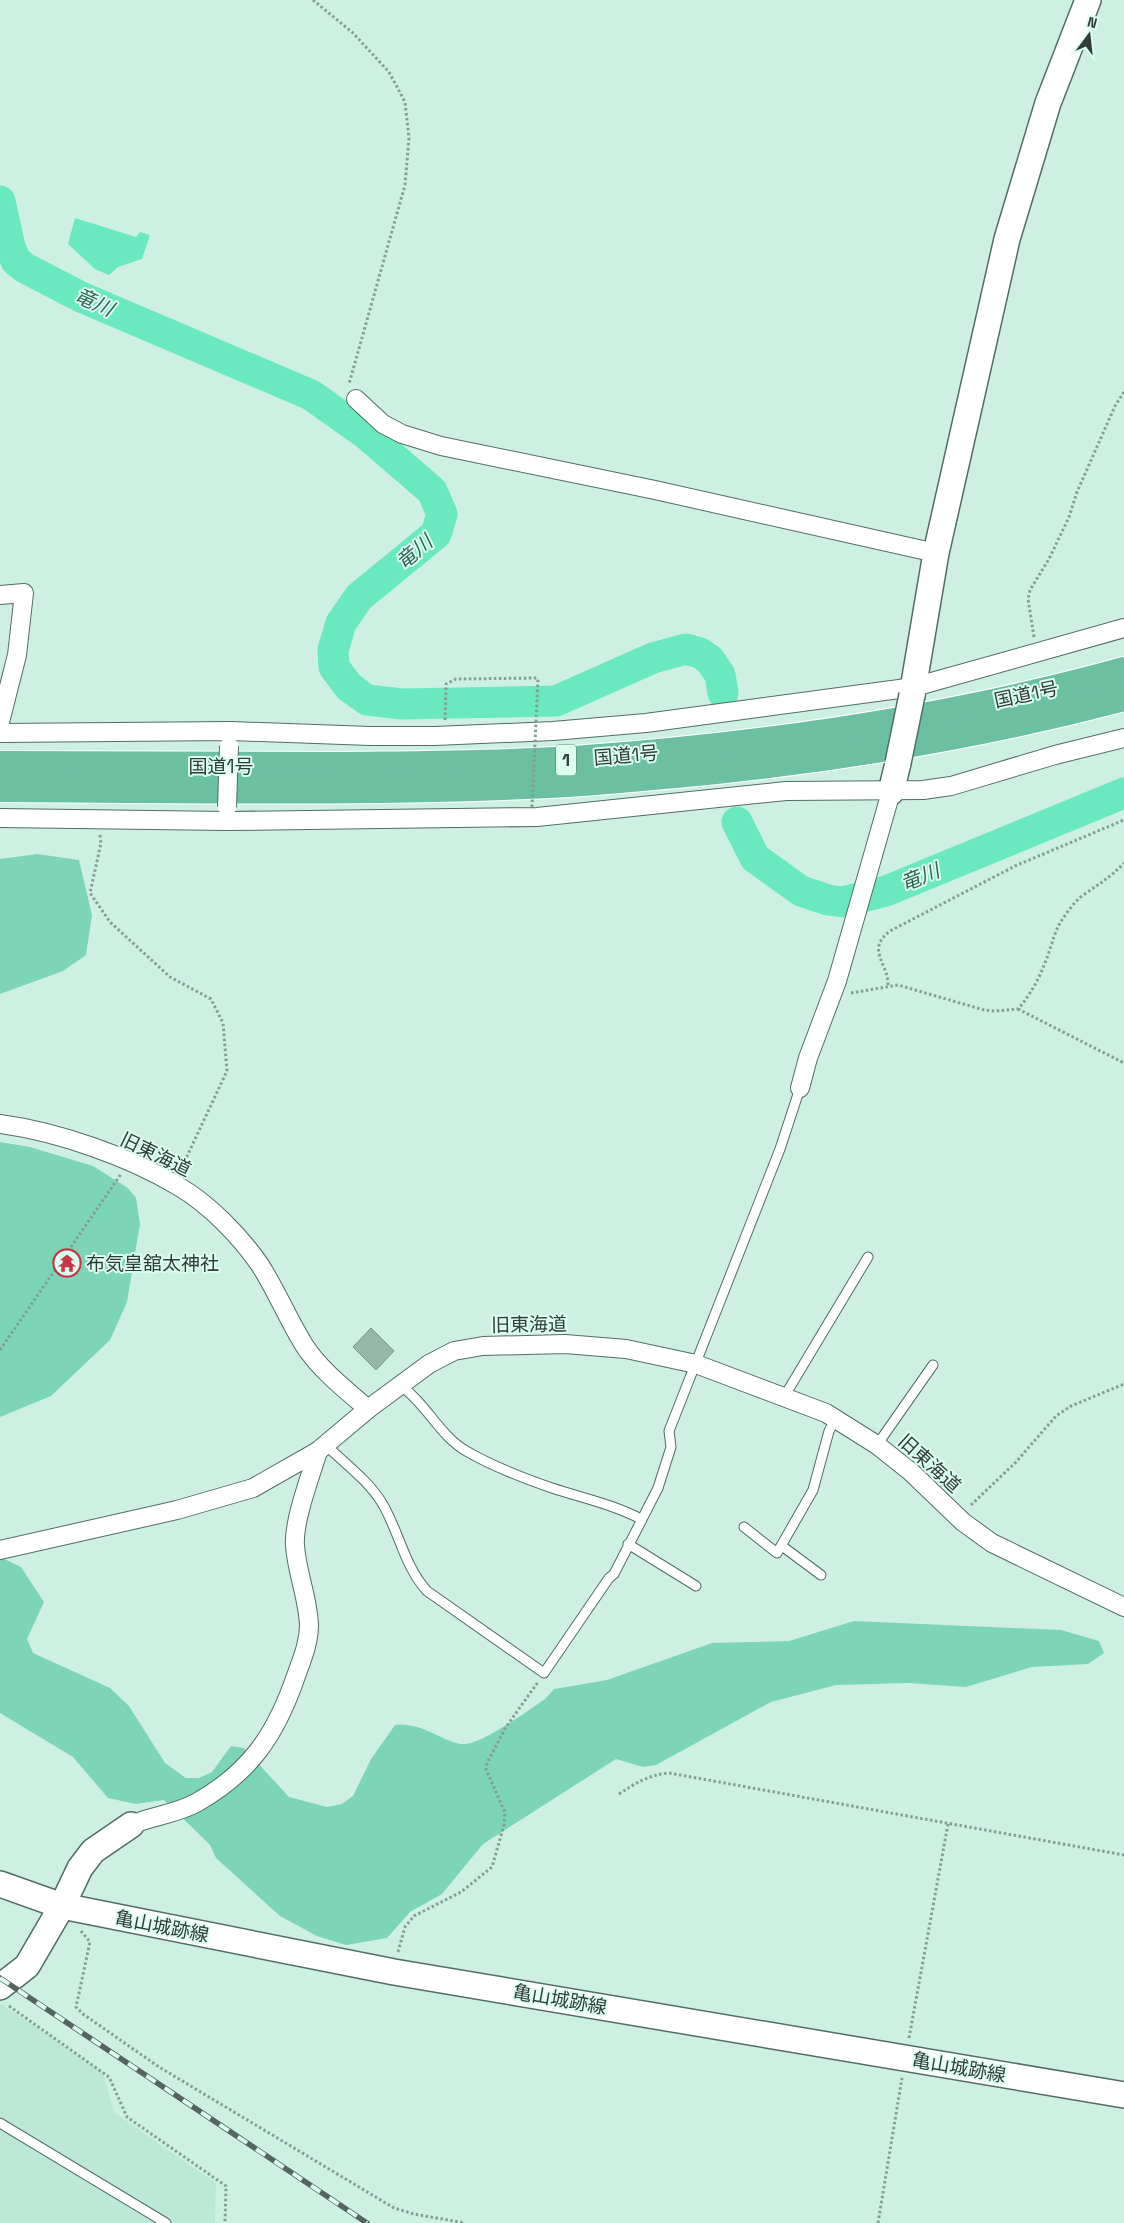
<svg xmlns="http://www.w3.org/2000/svg" width="1124" height="2223" viewBox="0 0 1124 2223" font-family="'Space Grotesk','Noto Sans JP',sans-serif">
	<rect width="100%" height="100%" fill="#cef0e3"/>
	<polygon fill="#bde8d7" points="2,2004 103,2072 114,2112 216,2183 215,2223 0,2223 0,2005"/>
	<g fill="#7cd5b6">
		<polygon points="37,854 79,860 92,915 86,955 63,971 0,994 0,859"/>
		<polygon points="0,1142 30,1147 93,1166 128,1188 136,1198 140,1224 127,1302 110,1340 51,1396 0,1417"/>
		<path d="M0 1557 21 1567 44 1602 27 1639 33 1653 110 1688 129 1706 165 1763 186 1778H199L212 1772 231 1746 244 1748 289 1797 327 1807 342 1804 353 1796 371 1759 395 1725C423 1722 437 1739 461 1744 478 1747 529 1710 545 1699L554 1689 607 1680 712 1643 789 1641 854 1621 1061 1630 1099 1641 1104 1653 1088 1664 1032 1667 966 1687 909 1683 836 1685 771 1702 656 1765 643 1767 616 1759 483 1844 442 1894 410 1912 387 1938 346 1945 317 1936 280 1916 216 1858 210 1845 164 1800 136 1804 108 1798 73 1757 0 1713Z"/>
	</g>
	<polygon fill="#6ae9c0" points="75,218 136,237 140,232 150,235 142,259 118,267 109,275 95,269 68,244"/>
	<g fill="none" stroke-linecap="round" stroke-linejoin="round">
		<g stroke="#6ae9c0" stroke-width="31">
			<polyline points="0,201 10,247 16,261 25,268 81,297 311,395 366,434 432,491 442,514 436,534 359,597 341,623 333,650 334,667 349,687 367,700 402,704 556,701 653,658 686,649 700,653 710,660 720,675 723,693"/>
			<polyline points="737,822 755,858 801,891 828,900 843,902 886,891 1124,793"/>
		</g>
	</g>
	<polygon fill="#97b7aa" stroke="#759588" points="371,1328 394,1351 376,1370 353,1347"/>
	<g fill="none" stroke-linecap="round" stroke-linejoin="round">
		<g stroke="#506e63" stroke-width="11">
			<g id="lane">
				<path d="M401 1386C427 1404 439 1436 468 1452 494 1467 523 1478 552 1488 582 1498 612 1504 641 1519"/>
				<polyline points="784,1397 868,1257"/>
				<path d="M326 1445C344 1463 368 1480 382 1503 399 1531 404 1566 427 1591L544 1673 609 1578 614 1574 658 1488 671 1447 669 1431 780 1149 800 1088"/>
				<polyline points="877,1445 933,1365"/>
				<polyline points="744,1527 777,1553 813,1490 829,1431 836,1418"/>
				<polyline points="628,1544 696,1586"/>
				<polyline points="782,1546 821,1575"/>
				<polyline points="0,2123 166,2223"/>
			</g>
		</g>
		<g stroke="#506e63" stroke-width="20">
			<g id="street">
				<polyline points="356,399 383,424 402,434 441,446 655,490 936,553"/>
				<polyline points="0,595 24,593 17,655 0,722"/>
				<polyline points="0,733 231,731 370,736 435,736 553,731 646,723 914,687 1124,628"/>
				<polyline points="0,818 227,821 537,817 786,791 923,790 951,786 1055,755 1124,738"/>
				<polyline points="800,1088 808,1058 837,981 891,792"/>
				<path d="M0 1124C58 1132 128 1156 178 1186 209 1204 240 1236 260 1265 276 1290 288 1319 304 1345 320 1370 346 1390 368 1409"/>
				<polyline points="0,1550 177,1510 253,1488 318,1451 368,1409 429,1364 454,1351 483,1346 565,1344 626,1349 696,1364 826,1413 877,1445 911,1472 963,1522 992,1543 1124,1607"/>
				<path d="M131 1825C151 1816 176 1814 196 1803 251 1772 276 1734 296 1676 302 1659 309 1643 309 1625 308 1598 297 1573 295 1546 293 1521 311 1475 318 1451"/>
			</g>
		</g>
		<g stroke="#506e63" stroke-width="28">
			<g id="secondary">
				<polyline points="912,695 936,553 1007,239 1048,103 1088,0"/>
				<polyline points="891,792 898,763"/>
				<polyline points="0,1884 62,1906 394,1972 1124,2095"/>
				<polyline points="0,1987 27,1966 62,1906 80,1868 93,1851 131,1825"/>
			</g>
		</g>
		<g stroke="#fff" stroke-width="30">
			<g id="highway">
				<path d="M0 765C114 766 228 766 341 766 419 765 497 765 574 760 757 747 947 720 1124 671"/>
				<path d="M0 788C189 789 379 793 569 783 604 781 640 777 676 774 827 760 977 736 1124 697"/>
			</g>
		</g>
		<g stroke="#859e94" stroke-width="3" stroke-dasharray="2.5 2.5" stroke-linecap="butt">
			<polyline points="313,0 353,33 389,72 405,102 409,138 405,185 349,384"/>
			<polyline points="1034,637 1028,599 1030,590 1049,559 1069,517 1077,492 1115,406 1124,392"/>
			<polyline points="445,720 446,684 456,679 538,678"/>
			<polyline points="100,835 101,843 90,893 110,922 170,977 211,999 223,1023 227,1071 181,1169"/>
			<path d="M888 985C889 964 865 950 890 931L1015 866 1124 820"/>
			<path d="M851 993 898 985 984 1010 995 1011 1018 1009C1033 992 1043 971 1050 949 1053 940 1055 932 1060 923 1066 914 1073 903 1082 896 1097 885 1110 878 1124 863"/>
			<polyline points="1018,1009 1124,1063"/>
			<polyline points="0,1350 121,1174"/>
			<polyline points="971,1505 1016,1462 1056,1416 1071,1406 1124,1384"/>
			<path d="M619 1794C636 1783 648 1775 669 1773L1124 1855"/>
			<polyline points="81,1931 90,1942 76,2007 83,2014 159,2067 394,2208 414,2214 465,2223"/>
			<polyline points="398,1952 405,1927 414,1916 461,1892 492,1867 504,1825 505,1813 486,1769 487,1763 506,1727 538,1682"/>
			<polyline points="9,2006 109,2077 127,2117 226,2186 225,2223"/>
			<polyline points="909,2038 948,1824"/>
			<polyline points="878,2223 902,2078"/>
		</g>
		<use href="#lane" stroke="#fff" stroke-width="9"/>
		<use href="#street" stroke="#fff" stroke-width="18"/>
		<use href="#secondary" stroke="#fff" stroke-width="25"/>
		<use href="#highway" stroke="#6bc0a2" stroke-width="28"/>
		<g stroke="#54655f" stroke-width="5.5">
			<polyline id="rail" points="0,1978 367,2223"/>
		</g>
		<use href="#rail" stroke="#dcfef0" stroke-width="4" stroke-dasharray="11" stroke-linecap="butt"/>
		<g stroke="#506e63" stroke-width="20" stroke-linecap="butt">
			<polyline id="street-bridge" points="227,807 229,746"/>
		</g>
		<g stroke="#506e63" stroke-width="28" stroke-linecap="butt">
			<polyline id="secondary-bridge" points="898,763 912,695"/>
		</g>
		<polyline stroke="#859e94" stroke-width="3" stroke-dasharray="2.5 2.5" stroke-linecap="butt" points="532,807 538,678"/>
		<use href="#street-bridge" stroke="#fff" stroke-width="18"/>
		<use href="#secondary-bridge" stroke="#fff" stroke-width="25"/>
	</g>
	<defs>
		<g id="temple-ring" transform="scale(1.4375)"><circle r="9.5" fill="#dcfef0" stroke="#c63646" stroke-width="1.5"/><path d="M0-6L5-2H3V0L6.5 2.5H4V6H1.5V3h-3V6H-4V2.5H-6.5L-3 0V-2H-5Z" fill="#c63646"/></g>
	</defs>
	<g fill-rule="evenodd">
		<use href="#temple-ring" x="67" y="1263"/>
	</g>
	<g text-anchor="middle" stroke-width="4" stroke-linejoin="round" paint-order="stroke">
		<rect fill="#dcfef0" stroke="#63766e" stroke-width="1" x="556" y="744.5" width="20" height="31" rx="4"/>
		<g font-size="18" font-weight="bold" fill="#2f3c37">
			<text x="566" y="766">1</text>
		</g>
		<g font-size="19" fill="#2f3c37" stroke="#dcfef0">
			<text transform="translate(1026 694) rotate(-12)" y="7">国道1号</text>
			<text transform="translate(626 755) rotate(-5)" y="7">国道1号</text>
			<text x="221" y="773">国道1号</text>
			<text transform="translate(156 1154) rotate(26)" y="7">旧東海道</text>
			<text transform="translate(529 1324) rotate(-1)" y="7">旧東海道</text>
			<text transform="translate(930 1463) rotate(42)" y="7">旧東海道</text>
			<text transform="translate(162 1926) rotate(11)" y="7">亀山城跡線</text>
			<text transform="translate(560 1999) rotate(10)" y="7">亀山城跡線</text>
			<text transform="translate(959 2067) rotate(10)" y="7">亀山城跡線</text>
		</g>
		<g font-size="19" fill="#2f3c37" stroke="#dcfef0" text-anchor="start">
			<text x="86" y="1270">布気皇舘太神社</text>
		</g>
		<g font-size="20" font-style="italic" fill="#2f6352" stroke="#dcfef0">
			<text transform="translate(94 302) rotate(24)" y="7">竜川</text>
			<text transform="translate(414 552) rotate(-40)" y="7">竜川</text>
			<text transform="translate(920 877) rotate(-22)" y="7">竜川</text>
		</g>
	</g>
	<g transform="translate(1089 35) rotate(15)" stroke="#dcfef0" stroke-width="4" paint-order="stroke">
	<path d="M0-4L9 19L0 12L-9 19Z" fill="#2f3c37"/>
	<text y="-8" font-size="14" font-weight="bold" text-anchor="middle" fill="#2f3c37">N</text>
	</g>
</svg>
